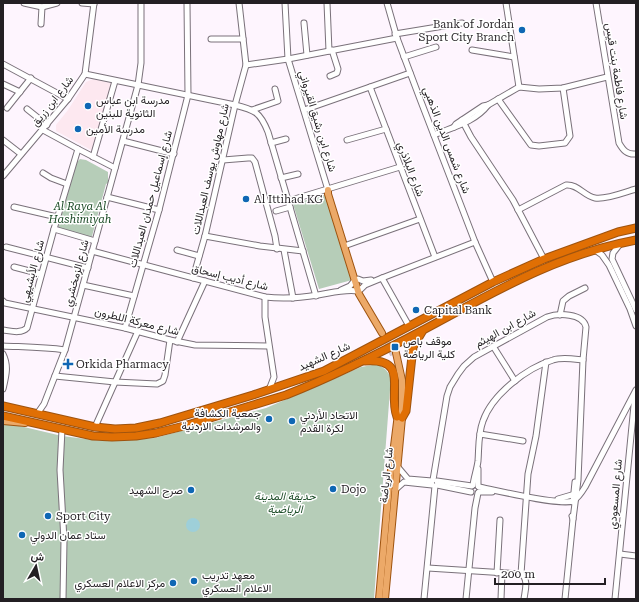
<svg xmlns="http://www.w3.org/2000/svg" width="639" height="602" viewBox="0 0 639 602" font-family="'Roboto Serif',Vazirmatn,serif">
	<rect width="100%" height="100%" fill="#fef5fe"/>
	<polygon fill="#fde8f0" points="93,79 112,83 93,151 56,131 56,125 68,110 86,82"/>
	<g fill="#b6cdb8">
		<polygon points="80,159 86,160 108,172 108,183 106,184 91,240 57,231 77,162"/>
		<polygon points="327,194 352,280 319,289 293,204"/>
		<polygon points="378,364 386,370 391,377 374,599 3,599 3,422 62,436 102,441 155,438 266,408 361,367"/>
	</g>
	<circle fill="#9ecfd9" cx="193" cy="525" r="7"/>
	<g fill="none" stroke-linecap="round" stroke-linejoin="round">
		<polyline stroke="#d2cad2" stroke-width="6" stroke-dasharray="6 3" stroke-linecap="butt" points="383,335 393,355"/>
		<g stroke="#7a717a" stroke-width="7">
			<g id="minor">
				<polyline points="24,3 42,7 57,3"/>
				<polyline points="82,3 94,4"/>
				<polyline points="285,3 288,59 328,190"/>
				<polyline points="327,3 329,51"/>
				<polyline points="387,3 397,38 420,99 475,242 493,282"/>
				<polyline points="506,3 519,87"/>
				<path d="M596 3 619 143C623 150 627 155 636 154"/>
				<polyline points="304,23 307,55"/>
				<polyline points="41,24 42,7"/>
				<polyline points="395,34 462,23"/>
				<polyline points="211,39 243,39"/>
				<polyline points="472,50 514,57"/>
				<polyline points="404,57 436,47"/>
				<polyline points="3,64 68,99"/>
				<polyline points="246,65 288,59 397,38"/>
				<path d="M85 74 235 105C255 110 260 112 268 132L316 296"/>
				<polyline points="330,76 337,73 338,69 332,50"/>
				<polyline points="3,84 20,92"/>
				<polyline points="370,87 435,257"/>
				<polyline points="498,99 531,145 539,146 565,143 570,136 563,88"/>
				<polyline points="7,108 31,78"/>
				<polyline points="27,109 47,125"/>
				<polyline points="252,110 278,101 275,89"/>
				<polyline points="304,110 410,73"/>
				<polyline points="462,120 471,137 513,200 544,259"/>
				<polyline points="454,127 456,124 483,106 488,105 519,87 539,89 563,88 607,77"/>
				<polyline points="43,130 78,149 115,168"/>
				<path d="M434 135C453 127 475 122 488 105"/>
				<polyline points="3,140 21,154"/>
				<polyline points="347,140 386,129"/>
				<polyline points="123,141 174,154"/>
				<polyline points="271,143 286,139"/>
				<polyline points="93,157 115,81"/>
				<polyline points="223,160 248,158 252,158 255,162 275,236 277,249"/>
				<polyline points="43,173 51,178 67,184"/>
				<polyline points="3,176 68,99 85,74 94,3"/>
				<polyline points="281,178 298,174"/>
				<polyline points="107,197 159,210"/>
				<polyline points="288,201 400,167"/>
				<polyline points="14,207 57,217"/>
				<path d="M518 210 566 185C578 184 584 196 595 198 606 200 625 192 636 189"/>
				<polyline points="276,211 290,207"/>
				<polyline points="54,229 95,241"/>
				<polyline points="205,236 260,246 303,251"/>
				<polyline points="620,244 613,253 612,259 636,310"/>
				<polyline points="347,245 420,219"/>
				<polyline points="6,247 88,268"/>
				<polyline points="177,250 199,256"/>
				<polyline points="284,250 293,298"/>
				<polyline points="595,250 602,255 609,265 630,309 636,326"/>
				<path d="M92 251 265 297C282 299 300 298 318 295 331 293 344 289 358 291"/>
				<polyline points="14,267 41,274"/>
				<polyline points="193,278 205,236 235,105 246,65 239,3"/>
				<polyline points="382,278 409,326"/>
				<polyline points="358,279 363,281 371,280"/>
				<polyline points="83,285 134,296"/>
				<polyline points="361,289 365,285 382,278 475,242"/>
				<polyline points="341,290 350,286 355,280"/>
				<polyline points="265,297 265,317 274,377 269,390"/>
				<polyline points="3,301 5,303 125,328 170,340 195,345 268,346"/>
				<polyline points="560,315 563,301 569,296 585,288"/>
				<polyline points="125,328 159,210 188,95 187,3"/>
				<path d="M3 330C11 331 21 334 27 328L54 229 78 149"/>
				<polyline points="177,342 205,281"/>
				<path d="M3 346C24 347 44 347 65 350"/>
				<polyline points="493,346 515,381"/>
				<path d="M3 354C9 366 6 376 3 389"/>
				<polyline points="55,376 115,382 157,384 163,381 165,375 170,340"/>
				<polyline points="37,414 44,404 65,350 138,85 141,63 141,3"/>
				<polyline points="95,427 138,331"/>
				<polyline points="62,429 60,470 64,540 63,599"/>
				<polyline points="480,434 523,441"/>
				<polyline points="397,466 408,479 432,481"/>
				<polyline points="478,469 478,486"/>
				<path d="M433 480 447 396 450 387 458 374 464 366 474 357 547 317C558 313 583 313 586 327L583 360 578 480 573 519"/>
				<polyline points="437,481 472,486"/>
				<polyline points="437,485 471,492"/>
				<path d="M473 485C474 477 477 469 478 461 479 448 478 434 483 421 492 395 526 368 553 360 562 357 573 359 583 360"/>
				<path d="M479 487C494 490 561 506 573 501 578 498 582 492 585 487L636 390"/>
				<polyline points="395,490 404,482 432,485"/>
				<polyline points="479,492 492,492"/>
				<polyline points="558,499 575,494"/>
				<polyline points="573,502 575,482"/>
				<polyline points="620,554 636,556"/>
				<path d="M428 568 521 574C529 579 525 591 524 599"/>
				<polyline points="497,573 500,520"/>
				<polyline points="521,574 528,474 536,436 546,362"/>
				<polyline points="424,599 435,486"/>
				<polyline points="466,599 475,508 478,493"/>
				<polyline points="501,599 502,573"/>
				<polyline points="565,599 573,519 572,516"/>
				<polyline points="615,599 635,395"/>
			</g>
		</g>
		<g stroke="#9e530f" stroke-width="8">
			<g id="major">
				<polyline points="328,190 328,194 359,294 382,333"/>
				<polyline points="3,421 25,423"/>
				<polyline points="379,599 389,486 398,414"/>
				<polyline points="385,599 402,418 402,380 396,353"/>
			</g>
		</g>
		<g stroke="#9e530f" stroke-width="9">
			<g id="highway">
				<path d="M365 361C411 358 387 391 397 417"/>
				<polyline points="3,406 95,427 115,429 136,428 160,423 253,395 324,371 493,282 544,259 618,232 636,228"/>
				<path d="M3 416 93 436 112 437 136 436 156 433 184 426 286 395C334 376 380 353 425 329 496 291 556 255 636 240"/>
				<polyline points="402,418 406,411 413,347 422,332"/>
			</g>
		</g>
		<use href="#minor" stroke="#fff" stroke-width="5"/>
		<use href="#major" stroke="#eca968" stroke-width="6"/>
		<use href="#highway" stroke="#e06f04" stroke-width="7"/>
	</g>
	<g fill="#0f67b4" stroke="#fff" stroke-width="1.5">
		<circle cx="522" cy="30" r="4"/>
		<circle cx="88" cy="106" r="4"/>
		<circle cx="78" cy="129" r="4"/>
		<circle cx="246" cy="199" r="4"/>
		<circle cx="416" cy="310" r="4"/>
		<rect x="391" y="343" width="8" height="8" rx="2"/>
		<path d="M66 358h4v4h4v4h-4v4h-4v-4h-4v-4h4z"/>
		<circle cx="269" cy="419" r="4"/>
		<circle cx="292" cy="421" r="4"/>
		<circle cx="333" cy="489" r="4"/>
		<circle cx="191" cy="490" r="4"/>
		<circle cx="48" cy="516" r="4"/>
		<circle cx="22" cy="535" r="4"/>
		<circle cx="194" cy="581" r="4"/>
		<circle cx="173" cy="583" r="4"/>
	</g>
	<g text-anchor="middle" stroke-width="3" stroke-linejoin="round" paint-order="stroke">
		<g font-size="11" fill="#231f23" stroke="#fff" text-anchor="start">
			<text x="514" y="28" text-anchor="end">Bank of Jordan<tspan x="514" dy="13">Sport City Branch</tspan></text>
			<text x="96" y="104">مدرسة ابن عباس<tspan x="96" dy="13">الثانوية للبنين</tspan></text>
			<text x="86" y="133">مدرسة الأمين</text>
			<text x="254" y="203">Al Ittihad KG</text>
			<text x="424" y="314">Capital Bank</text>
			<text x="403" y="345">موقف باص<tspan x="403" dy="13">كلية الرياضة</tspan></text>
			<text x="76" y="368">Orkida Pharmacy</text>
			<text x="261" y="417" text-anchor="end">جمعية الكشافة<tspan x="261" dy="13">والمرشدات الاردنية</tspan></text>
			<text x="300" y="419">الاتحاد الأردني<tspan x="300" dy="13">لكرة القدم</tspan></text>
			<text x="341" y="493">Dojo</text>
			<text x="183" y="494" text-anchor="end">صرح الشهيد</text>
			<text x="56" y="520">Sport City</text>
			<text x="30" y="539">ستاد عمان الدولي</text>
			<text x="202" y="579">معهد تدريب<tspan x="202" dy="13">الاعلام العسكري</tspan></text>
			<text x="165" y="587" text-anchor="end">مركز الاعلام العسكري</text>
		</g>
		<g font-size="11" fill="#231f23" stroke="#fff">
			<text transform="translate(617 71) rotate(81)" y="4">شارع فاطمة بنت قيس</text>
			<text transform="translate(52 101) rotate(-52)" y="4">شارع ابن زريق</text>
			<text transform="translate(318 121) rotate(73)" y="4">شارع ابن رشيق القيرواني</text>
			<text transform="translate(447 140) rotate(69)" y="4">شارع شمس الدين الذهبي</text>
			<text transform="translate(210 169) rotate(-77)" y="4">شارع مهاوش يوسف العبداللات</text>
			<text transform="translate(411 169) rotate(69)" y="4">شارع البلاذري</text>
			<text transform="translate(150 199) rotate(-75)" y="4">شارع إسماعيل حمدان العبداللات</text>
			<text transform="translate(32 271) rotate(-75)" y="4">شارع الأبشيهي</text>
			<text transform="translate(76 273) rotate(-75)" y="4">شارع الزمخشري</text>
			<text transform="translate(230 277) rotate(14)" y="4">شارع أديب إسحاق</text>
			<text transform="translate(137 321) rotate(14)" y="4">شارع معركة اللطرون</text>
			<text transform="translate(505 328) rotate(-29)" y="4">شارع ابن الهيثم</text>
			<text transform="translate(324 356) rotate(-24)" y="4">شارع الشهيد</text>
			<text transform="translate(386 475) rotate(-84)" y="4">شارع الرياضة</text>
			<text transform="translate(615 494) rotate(-85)" y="4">شارع المسعودي</text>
		</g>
		<g font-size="11" font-style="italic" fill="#1b4b26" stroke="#fff">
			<text x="80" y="210">Al Raya Al<tspan x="80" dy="13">Hashimiyah</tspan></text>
			<text x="285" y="500">حديقة المدينة<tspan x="285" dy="13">الرياضية</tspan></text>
		</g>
	</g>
	<rect width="639" height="602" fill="none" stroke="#231f23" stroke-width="8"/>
	<g transform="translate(36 566) rotate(9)" stroke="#ffffff" stroke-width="3" paint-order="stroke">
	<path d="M0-3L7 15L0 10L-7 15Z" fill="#231f23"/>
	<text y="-6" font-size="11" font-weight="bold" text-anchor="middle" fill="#231f23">ش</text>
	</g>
	<path d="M495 578v6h110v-6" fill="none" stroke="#231f23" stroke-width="2"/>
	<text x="501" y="578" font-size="12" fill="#231f23" stroke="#ffffff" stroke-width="3" paint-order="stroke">200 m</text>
</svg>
